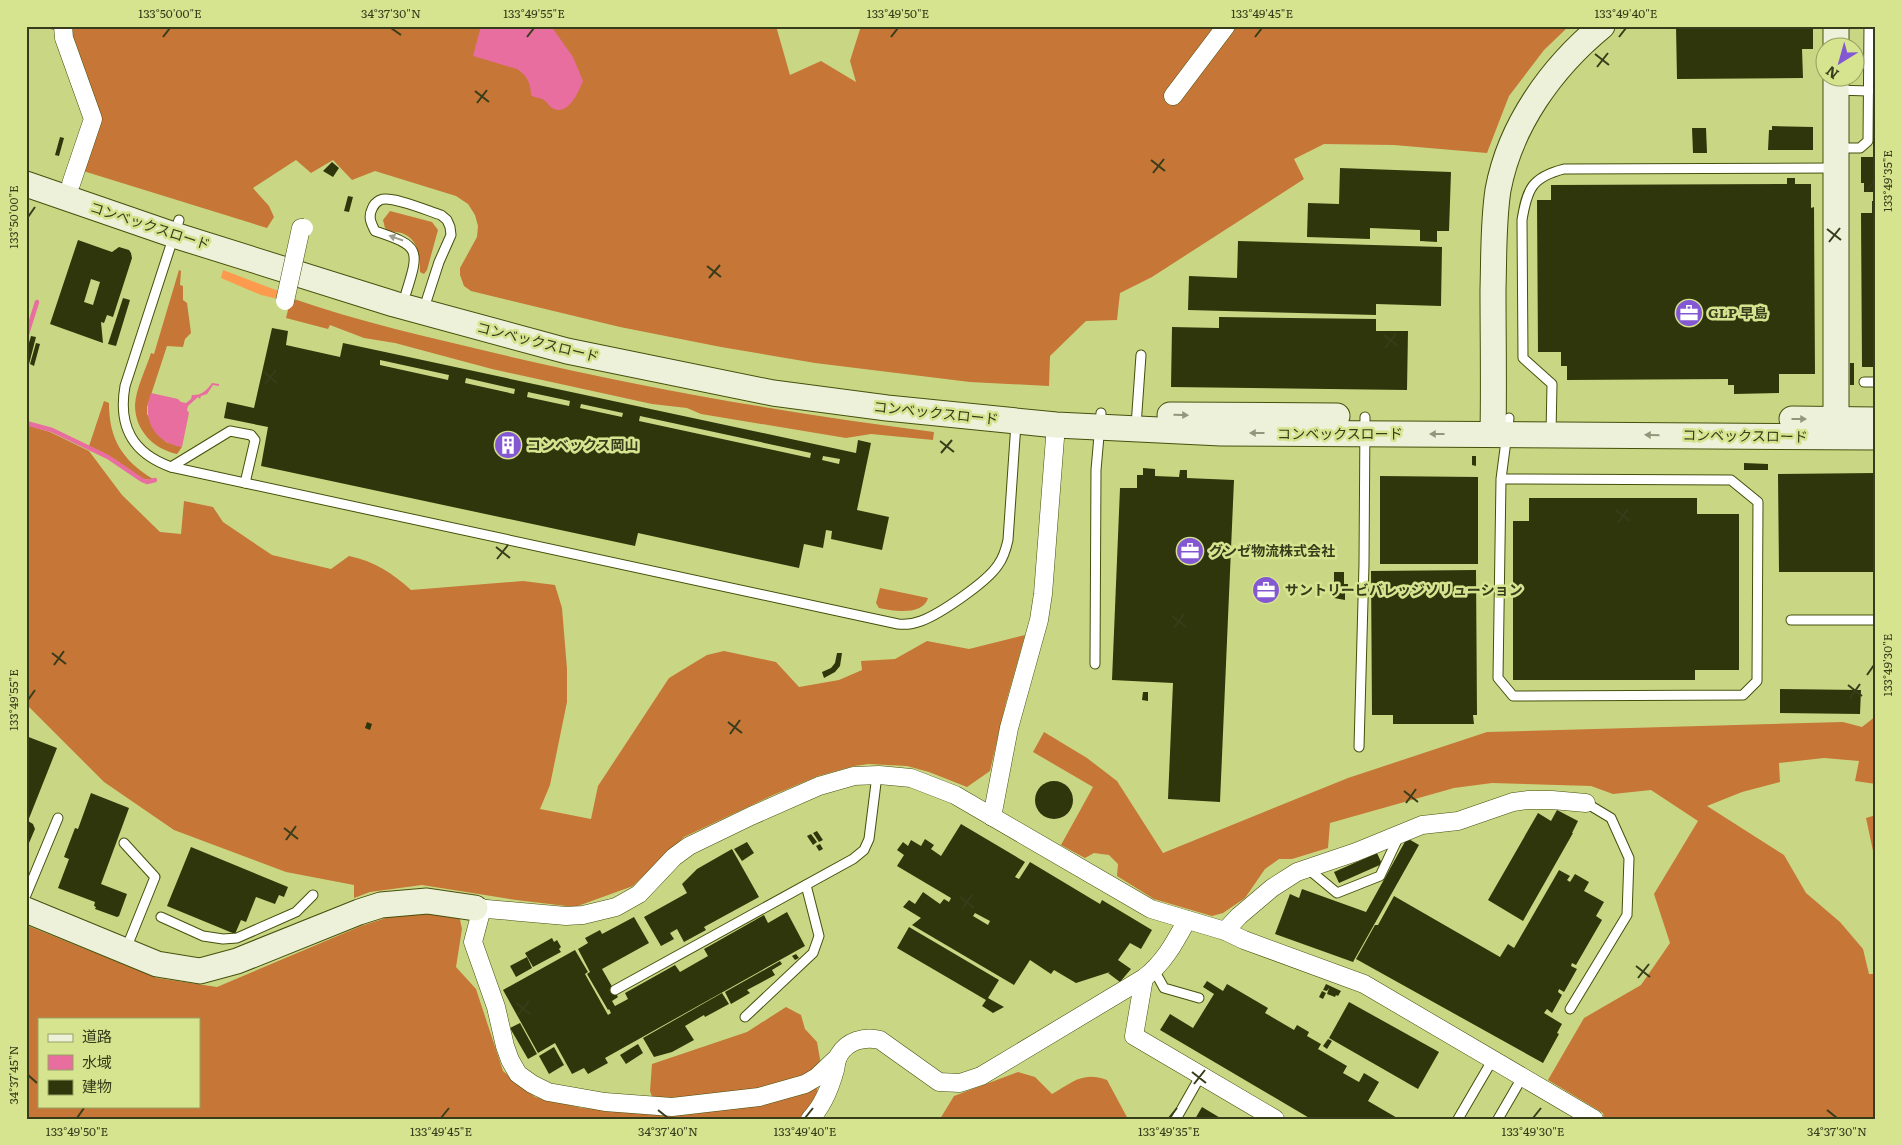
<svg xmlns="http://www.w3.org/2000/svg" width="1902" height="1145" viewBox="0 0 1902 1145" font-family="Literata,'Noto Sans JP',serif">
	<rect width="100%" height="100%" fill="#c9d784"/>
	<polygon fill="#fc9b4d" points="223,270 281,292 278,299 261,295 221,278"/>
	<g fill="#c67636" fill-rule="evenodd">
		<polygon points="43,26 776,26 790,75 821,61 856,82 850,61 861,26 1569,26 1544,50 1509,96 1487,153 1394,145 1324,144 1294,159 1304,179 1152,277 1120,293 1117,320 1086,321 1050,356 1049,386 970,382 815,363 721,347 620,327 471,291 464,286 460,275 460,268 477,237 478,226 475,215 468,204 456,196 375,171 352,180 333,160 311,173 296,160 253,188 269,206 274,217 267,228 80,170 96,124 56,31"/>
		<path d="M390 211 432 222 438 230 427 270 424 274 420 272C420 257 419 241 404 234 397 231 390 233 385 228L383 220Z"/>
		<path d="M179 270 181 271 180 285 183 286V300L187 303 191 333 185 339 183 347 167 346 147 407V414L166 442 182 447 177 454C154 449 135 431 135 405 136 388 146 369 151 353L154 354Z"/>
		<path d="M291 298C359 322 429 337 499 354 642 388 787 413 934 432L933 440 871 434 846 438 701 414 687 408 652 404 492 369 395 343 364 338 330 325 328 329 286 318Z"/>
		<path d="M104 401 109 403C109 439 122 460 153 479L152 480 142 479 113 458 89 446Z"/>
		<path d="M26 425 50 432 89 451 122 495 160 532 181 534 184 501 213 507 223 522 272 555 331 569 349 556C374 561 392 573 411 590L523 581 555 585 562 608 567 669V702L550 785 540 809 591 819 598 786 669 678 707 655 724 651 776 662 799 687 839 680 862 670 861 661 895 659 927 641 969 649 1025 635 1006 702 990 771 967 787 929 772 907 766 869 764 854 766 818 776 773 795 684 837 633 886 575 907 516 900 422 885 370 892 354 898V885L286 872 174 830 104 782 26 704Z"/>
		<path d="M880 588 928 598C923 616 893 611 879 608L876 603Z"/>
		<polygon points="1876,716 1876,784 1855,781 1859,761 1824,758 1779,763 1780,782 1742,792 1707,806 1784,855 1806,893 1840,922 1863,949 1869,974 1876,974 1876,1119 1604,1119 1603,1113 1548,1080 1584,1018 1641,985 1670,943 1654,894 1698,821 1651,790 1613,794 1591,786 1492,783 1454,788 1330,823 1328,848 1292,859 1279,859 1265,869 1245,898 1223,913 1212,916 1154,899 1117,876 1118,864 1109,855 1094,853 1085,858 1061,845 1093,787 1033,752 1044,732 1087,758 1117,781 1163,853 1348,778 1487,732 1843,722 1862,727"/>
		<polygon points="1876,815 1876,865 1866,818"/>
		<path d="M429 911 459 915 462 929 456 967 476 989 503 1071 535 1097 582 1108 680 1113 654 1102 650 1091 652 1064 747 1032 786 1007 801 1015 805 1029 817 1042 820 1059 817 1092 810 1110 799 1119H26V925L157 978 217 987 361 926 398 914ZM39 1019H199V1106H39Z"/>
		<path d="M1018 1072 1035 1077 1052 1094C1073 1082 1083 1071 1107 1080L1128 1119H940L954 1096Z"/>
	</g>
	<g fill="#e76e9f">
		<path d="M481 26H551L573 57 583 81C579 91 569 115 554 109 549 107 547 101 542 99 538 97 534 98 531 95 531 84 527 75 517 69L473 56Z"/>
		<path d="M212 383 219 384V386L213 385 207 394 201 396 200 399 198 397 188 406 187 410 189 413 182 447C155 443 141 419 151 393L178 399 181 402 186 403 191 399 192 395C201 396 207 390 212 383Z"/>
	</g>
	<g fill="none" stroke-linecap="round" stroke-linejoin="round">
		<g stroke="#e76e9f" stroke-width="4.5">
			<polyline points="26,337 37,302"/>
			<polyline points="26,423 52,430 108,457 142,480 147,482 155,480"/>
		</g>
	</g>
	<g fill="#30360b" fill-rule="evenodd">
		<polygon points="1676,26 1813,26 1813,49 1802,49 1803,78 1677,79"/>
		<polygon points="1772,126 1813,127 1813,150 1768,150 1769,130 1772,130"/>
		<polygon points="1692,128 1706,128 1707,153 1693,153"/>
		<polygon points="60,137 64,138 59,156 55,155"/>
		<polygon points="1861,157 1876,157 1876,192 1864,192 1864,183 1861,183"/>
		<polygon points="332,162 339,168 333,177 323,171"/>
		<polygon points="1340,168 1451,172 1449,231 1437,231 1437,242 1420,241 1420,230 1370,228 1370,239 1307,237 1308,203 1339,204"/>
		<polygon points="1787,178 1795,178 1795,184 1811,184 1811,208 1814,207 1815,374 1779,374 1779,393 1734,394 1734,385 1728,385 1728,379 1567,380 1567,366 1561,366 1561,352 1538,352 1537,200 1551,200 1551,185 1787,184"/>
		<polygon points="348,196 353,197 349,212 344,211"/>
		<polygon points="1872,201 1876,201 1876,367 1862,367 1861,213 1872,213"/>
		<path d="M78 240 112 252 119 247 129 250 131 253 132 258 113 317 107 315 104 323 101 322 103 343 50 324ZM91 279 100 282 93 305 84 302Z"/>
		<polygon points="1238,241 1442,247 1441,306 1376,304 1376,315 1188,310 1189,276 1237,278"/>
		<polygon points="123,298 130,300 116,346 108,344"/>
		<polygon points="1219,317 1376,319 1376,331 1408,331 1407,390 1171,387 1172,327 1219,328"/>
		<path d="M272 328 288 331 286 345 340 357 343 343 856 453 858 440 871 443 857 510 889 517 882 550 831 539 832 531 826 530 823 548 804 544 799 568 638 533 635 546 261 466 268 427 224 418 227 402 254 408ZM380 360 449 375 448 380 380 365ZM466 378 515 389 514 394 465 383ZM528 392 570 401 569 406 527 397ZM581 404 623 413 622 417 580 408ZM640 416 811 453 810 458 639 421ZM823 456 840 459 839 464 822 460Z"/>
		<polygon points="31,336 36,337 29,364 26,363 26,353"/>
		<polygon points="36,343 40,344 34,366 30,364"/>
		<rect x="1850" y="363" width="4" height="22"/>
		<polygon points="1472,456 1476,456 1476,466 1472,465"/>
		<polygon points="1744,463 1768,464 1768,470 1744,470"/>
		<polygon points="1143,468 1155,469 1155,476 1179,477 1180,470 1187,470 1187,478 1234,480 1220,802 1168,799 1173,683 1112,680 1120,488 1137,488 1137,475 1143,475"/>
		<polygon points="1876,473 1876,572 1779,572 1778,474"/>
		<polygon points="1380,476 1478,477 1478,564 1380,564"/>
		<polygon points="1529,498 1697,498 1697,514 1739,514 1739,670 1695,670 1695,680 1513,680 1513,521 1529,521"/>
		<polygon points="1476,570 1477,715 1473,715 1474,724 1393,724 1393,715 1372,715 1371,571"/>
		<polygon points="1334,572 1344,572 1344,584 1348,584 1348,589 1345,589 1345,600 1334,598"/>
		<polygon points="837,653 842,653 840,666 835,672 824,678 822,672 831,668 835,663"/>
		<polygon points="1780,689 1861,690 1860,714 1780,713"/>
		<polygon points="1143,692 1148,692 1148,701 1142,700"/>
		<polygon points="367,722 372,724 370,730 365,728"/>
		<polygon points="26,736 57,748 28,821 33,824 35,829 26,850"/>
		<circle cx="1054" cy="800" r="19"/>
		<polygon points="91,793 129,808 101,884 127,894 119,916 117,917 95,909 96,907 94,906 95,902 58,888 69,859 64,857 75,828 78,829"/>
		<polygon points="1557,810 1578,821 1572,833 1573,833 1523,921 1488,900 1538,813 1551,821"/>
		<path d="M961 824 1025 862 1015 877 1019 879 1030 862 1100 904 1102 900 1152 930 1141 949 1130 943 1118 960 1131 969 1120 982 1108 973 1110 972 1076 983 1054 970 1051 974 1030 960 1014 985 912 925 921 918 903 907 909 900 915 904 923 892 940 904 944 899 949 902 951 898 897 866 904 855 897 850 903 842 908 846 911 840 921 846 925 839 934 845 931 849 941 856ZM975 913 990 921 988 925 973 916Z"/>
		<polygon points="817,831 823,840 819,842 813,833"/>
		<polygon points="811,834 817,842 813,845 807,836"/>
		<polygon points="1407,838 1419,845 1353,962 1275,934 1290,894 1299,898 1302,889 1366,912"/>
		<polygon points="747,842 754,853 742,861 734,849"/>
		<polygon points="820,844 823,849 819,851 816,846"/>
		<polygon points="191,847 288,887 284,897 279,895 275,904 256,897 246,922 241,920 235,934 167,906"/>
		<polygon points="732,849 759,897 704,927 706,930 684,942 677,929 670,933 674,939 661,946 644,917 687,893 682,884 697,869"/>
		<polygon points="1377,853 1382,864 1339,883 1334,872"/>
		<polygon points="1559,870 1570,876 1567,880 1570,882 1575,874 1589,882 1584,891 1604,902 1596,916 1602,920 1576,965 1572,963 1571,966 1577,969 1564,992 1559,989 1558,992 1562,995 1552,1013 1547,1009 1544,1013 1562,1024 1557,1033 1559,1034 1543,1063 1356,959 1375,925 1378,925 1394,896 1500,957 1508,944 1514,948"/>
		<polygon points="787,912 805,946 605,1058 608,1063 588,1074 584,1068 572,1074 555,1043 538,1053 503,990 575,950 588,972 585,974 608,1015 611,1013 609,1009 608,1010 587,974 590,972 578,949 588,943 585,938 600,930 602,934 634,917 649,943 602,969 618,997 612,1001 615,1006 628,999 625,993 675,965 680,972 708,956 704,949 764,915 768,923"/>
		<polygon points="909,927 999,980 988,998 1004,1007 993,1013 982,1006 986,1000 897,948"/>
		<polygon points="552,938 554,942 557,940 561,947 559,949 561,952 533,967 525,953"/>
		<polygon points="796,954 799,958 795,960 792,956"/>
		<polygon points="527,957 532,968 516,977 510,966"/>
		<polygon points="780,961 782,964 772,970 775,975 747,990 750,993 731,1004 725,992"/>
		<polygon points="1207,981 1223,991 1227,984 1268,1008 1265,1013 1294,1030 1297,1025 1309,1032 1307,1036 1321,1044 1318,1049 1347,1066 1343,1073 1359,1082 1364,1073 1379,1082 1368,1101 1399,1119 1311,1119 1160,1030 1170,1014 1193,1028 1214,994 1203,987"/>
		<polygon points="1326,984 1341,991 1338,996 1336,995 1335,997 1327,994 1329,988 1327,991 1323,990"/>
		<polygon points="1322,991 1326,993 1323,999 1319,997"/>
		<polygon points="722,993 729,1004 705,1017 704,1015 685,1026 694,1040 672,1052 654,1057 643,1038"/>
		<polygon points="1349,1002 1439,1052 1418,1089 1329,1038"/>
		<polygon points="520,1023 537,1054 528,1059 510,1028"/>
		<polygon points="1328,1039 1332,1041 1327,1049 1323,1046"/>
		<polygon points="638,1044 643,1053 626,1064 620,1055"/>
		<polygon points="554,1047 564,1065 549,1074 539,1056"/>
		<polygon points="1202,1107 1222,1119 1195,1119"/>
	</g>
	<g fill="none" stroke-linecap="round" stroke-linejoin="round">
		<g stroke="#474f0c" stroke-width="11">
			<g id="lane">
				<polyline points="1836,90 1869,91"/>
				<polyline points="1838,148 1860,148 1868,141 1869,26"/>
				<path d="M179 220 125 386C118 426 132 453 171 467L898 624C906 625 913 624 921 621 940 614 987 582 998 565 1004 557 1006 549 1008 540L1016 423"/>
				<path d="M406 293C420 249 420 246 375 231 371 223 368 217 372 209 373 206 376 202 380 200 391 195 428 211 441 215L447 220 450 227 451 235 439 262 427 299"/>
				<polyline points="1864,382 1876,382"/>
				<polyline points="1136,426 1141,355"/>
				<path d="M1551 433 1552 384 1523 358 1522 220C1527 189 1532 177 1564 169L1834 168"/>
				<polyline points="171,467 230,431 251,435 255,440 245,483"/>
				<polyline points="1501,479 1498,678 1513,696 1743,695 1757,681 1758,502 1731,480 1501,479 1509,418"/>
				<polyline points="1791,620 1876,620"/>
				<polyline points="1095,664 1096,470 1101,413"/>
				<polyline points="1359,747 1364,564 1365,417"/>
				<polyline points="124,843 155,877 126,949"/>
				<polyline points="1307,868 1337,893 1380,876 1399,836"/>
				<polyline points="26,895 58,818"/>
				<polyline points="161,917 203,936 223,939 237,938 296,912 313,895"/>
				<polyline points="1154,970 1164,988 1199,998"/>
				<polyline points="615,990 853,859 864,850 869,839 877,775"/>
				<polyline points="1570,1009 1627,915 1629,858 1611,818 1586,803"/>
				<polyline points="745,1017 813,953 819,936 806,885"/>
				<polyline points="1176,1119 1201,1075"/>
				<polyline points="1458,1119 1493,1059"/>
				<polyline points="1498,1119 1523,1076"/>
			</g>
		</g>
		<g stroke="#474f0c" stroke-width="19">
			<g id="street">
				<polyline points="63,26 64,38 93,119 71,184"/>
				<polyline points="1173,96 1226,26"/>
				<polyline points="992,817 1009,728 1039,620 1043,594 1056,425"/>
				<polyline points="475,908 566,916 583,915 616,907 639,894 674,857 689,846 751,816 819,786 854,776 879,775 911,778 955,795 1151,909 1225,931 1244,940 1364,984 1594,1119"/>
				<polyline points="482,908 473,942 496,1007 505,1046 510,1060 518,1074 532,1084 548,1092 605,1102 672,1107 759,1097 805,1084 817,1077 838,1057"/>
				<polyline points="1225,931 1239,916 1272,888 1297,872 1356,852 1422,825 1458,821 1513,802 1528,800 1552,800 1586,803"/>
				<polyline points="1144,978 1134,1036 1275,1119"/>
				<path d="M810 1119C823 1106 830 1088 835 1070 836 1066 836 1060 839 1055 847 1041 864 1036 880 1040L939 1082 960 1083 981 1076 1144 978C1164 963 1175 942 1187 920"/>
			</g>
		</g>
		<g stroke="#474f0c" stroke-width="27">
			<g id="secondary">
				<polyline points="1836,48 1836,26"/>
				<polyline points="26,184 174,235 394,304 567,351 773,393 887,408 1056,425 1221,433 1876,437"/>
				<polyline points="1170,415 1337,416"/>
				<polyline points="1792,419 1876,420"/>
				<path d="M1493 434C1494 385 1493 337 1493 289 1494 256 1493 223 1498 190 1510 125 1552 67 1602 26"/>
				<polyline points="1836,435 1836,78"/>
				<polyline points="26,910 157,964 200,971 237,961 359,912 381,905 427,901 475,908"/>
			</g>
		</g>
		<use href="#lane" stroke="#fff" stroke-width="9"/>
		<use href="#street" stroke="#fff" stroke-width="18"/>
		<use href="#secondary" stroke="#edf1d9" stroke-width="25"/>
		<g stroke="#474f0c" stroke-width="19" stroke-linecap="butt">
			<polyline id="street-bridge" points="285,301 301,228 304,228"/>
		</g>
		<use href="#street-bridge" stroke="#fff" stroke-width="18"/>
	</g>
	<defs><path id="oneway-solid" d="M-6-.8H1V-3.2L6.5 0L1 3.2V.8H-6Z" transform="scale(1.25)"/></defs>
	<use fill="#9b9e8c" href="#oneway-solid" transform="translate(396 238) rotate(-161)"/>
	<g fill="#92967a">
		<use href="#oneway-solid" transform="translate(1181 415) rotate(1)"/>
		<use href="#oneway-solid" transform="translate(1799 419)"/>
		<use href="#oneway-solid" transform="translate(1257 433) rotate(-180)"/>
		<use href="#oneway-solid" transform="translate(1437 434) rotate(-180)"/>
		<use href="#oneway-solid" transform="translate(1652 435) rotate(-179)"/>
	</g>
	<path fill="none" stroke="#373c1a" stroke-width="2" d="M391 28 401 35M163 37 170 28M527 37 534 28M891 37 898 28M1255 37 1262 28M1619 37 1626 28M1595 54 1609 65M1597 67 1608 53M475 91 489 102M477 103 487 90M1151 160 1165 171M1153 173 1164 159M1867 191 1874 181M28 217 35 207M1827 229 1841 240M1829 242 1840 228M707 266 721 277M709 278 720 265M1384 335 1398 346M1385 348 1396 334M264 372 277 383M265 384 276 370M940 441 954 452M941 453 952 440M1616 510 1630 521M1618 523 1628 509M496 547 510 558M497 559 508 545M1172 616 1186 627M1174 628 1184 614M52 653 66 664M54 665 64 651M1867 675 1874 665M1848 685 1862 696M1850 698 1860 684M28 700 35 690M728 722 742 733M730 734 740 720M1404 791 1418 802M1406 803 1416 789M284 828 298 839M286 840 296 826M960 897 974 908M962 909 972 895M1636 966 1650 977M1638 978 1649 964M516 1003 530 1014M518 1015 529 1001M1192 1072 1206 1083M28 1075 37 1083M1194 1084 1205 1070M658 1110 668 1118M1827 1110 1837 1118M77 1118 84 1108M441 1118 449 1108M805 1118 813 1108M1169 1118 1177 1108M1533 1118 1541 1108"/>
	<defs>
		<g id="office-disc" transform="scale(1.4375)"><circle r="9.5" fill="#8458d2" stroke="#d6e490"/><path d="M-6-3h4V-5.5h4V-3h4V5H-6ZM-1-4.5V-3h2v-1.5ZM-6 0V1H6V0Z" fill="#fff"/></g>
		<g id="building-disc" transform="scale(1.4375)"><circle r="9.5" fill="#8458d2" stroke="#d6e490"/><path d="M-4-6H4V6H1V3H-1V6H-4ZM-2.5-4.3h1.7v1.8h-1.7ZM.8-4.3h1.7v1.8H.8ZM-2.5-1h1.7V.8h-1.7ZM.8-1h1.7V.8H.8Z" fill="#fff"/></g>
	</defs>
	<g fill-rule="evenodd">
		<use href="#office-disc" x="1689" y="313"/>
		<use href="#building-disc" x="508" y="445"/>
		<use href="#office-disc" x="1190" y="551"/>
		<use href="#office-disc" x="1266" y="590"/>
	</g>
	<g text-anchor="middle" stroke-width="5" stroke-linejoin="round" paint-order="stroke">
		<g font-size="14" fill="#373c1a" stroke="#d6e490">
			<text transform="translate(150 226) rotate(18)" y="5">コンベックスロード</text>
			<text transform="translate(538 342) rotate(14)" y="5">コンベックスロード</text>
			<text transform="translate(936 413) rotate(6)" y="5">コンベックスロード</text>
			<text x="1340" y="439">コンベックスロード</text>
			<text transform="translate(1745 436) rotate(1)" y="5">コンベックスロード</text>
		</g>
		<g font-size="14" font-weight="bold" fill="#373c1a" stroke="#d6e490" text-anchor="start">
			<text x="1708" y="318">GLP 早島</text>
			<text x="527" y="450">コンベックス岡山</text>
			<text x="1209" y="556">グンゼ物流株式会社</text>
			<text x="1285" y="595">サントリービバレッジソリューション</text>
		</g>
	</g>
	<rect width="1902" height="1145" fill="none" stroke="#d6e490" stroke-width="55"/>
	<rect x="38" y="1018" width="162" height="90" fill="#d6e490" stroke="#96a161"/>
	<rect x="48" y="1034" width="25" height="8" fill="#edf1d9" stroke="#96a161"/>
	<text x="82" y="1042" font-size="15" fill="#373c1a">道路</text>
	<rect x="48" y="1055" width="25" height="15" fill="#e76e9f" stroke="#96a161"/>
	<text x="82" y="1068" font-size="15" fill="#373c1a">水域</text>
	<rect x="48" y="1080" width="25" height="15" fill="#30360b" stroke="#96a161"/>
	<text x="82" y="1092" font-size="15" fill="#373c1a">建物</text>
	<g transform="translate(1840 62) rotate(217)"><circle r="24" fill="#d6e490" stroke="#96a161"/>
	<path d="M0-4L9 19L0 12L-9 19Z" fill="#8458d2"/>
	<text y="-8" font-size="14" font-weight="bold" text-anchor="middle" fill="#373c1a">N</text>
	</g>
	<rect x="28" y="28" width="1846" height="1090" fill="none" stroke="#373c1a" stroke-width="2"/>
	<g font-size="12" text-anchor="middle" fill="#373c1a">
		<text x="170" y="18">133°50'00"E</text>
		<text x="391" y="18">34°37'30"N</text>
		<text x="534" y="18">133°49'55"E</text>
		<text x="898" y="18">133°49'50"E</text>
		<text x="1262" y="18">133°49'45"E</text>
		<text x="1626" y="18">133°49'40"E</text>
		<text transform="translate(1888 181) rotate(-90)" y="4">133°49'35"E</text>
		<text transform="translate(14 217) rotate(-90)" y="4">133°50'00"E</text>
		<text transform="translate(1888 665) rotate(-90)" y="4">133°49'30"E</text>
		<text transform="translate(14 700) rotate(-90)" y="4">133°49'55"E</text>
		<text transform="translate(14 1075) rotate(-90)" y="4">34°37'45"N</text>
		<text x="77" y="1136">133°49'50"E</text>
		<text x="441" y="1136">133°49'45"E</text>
		<text x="668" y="1136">34°37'40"N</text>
		<text x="805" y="1136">133°49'40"E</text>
		<text x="1169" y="1136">133°49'35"E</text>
		<text x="1533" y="1136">133°49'30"E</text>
		<text x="1837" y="1136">34°37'30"N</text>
	</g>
</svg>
